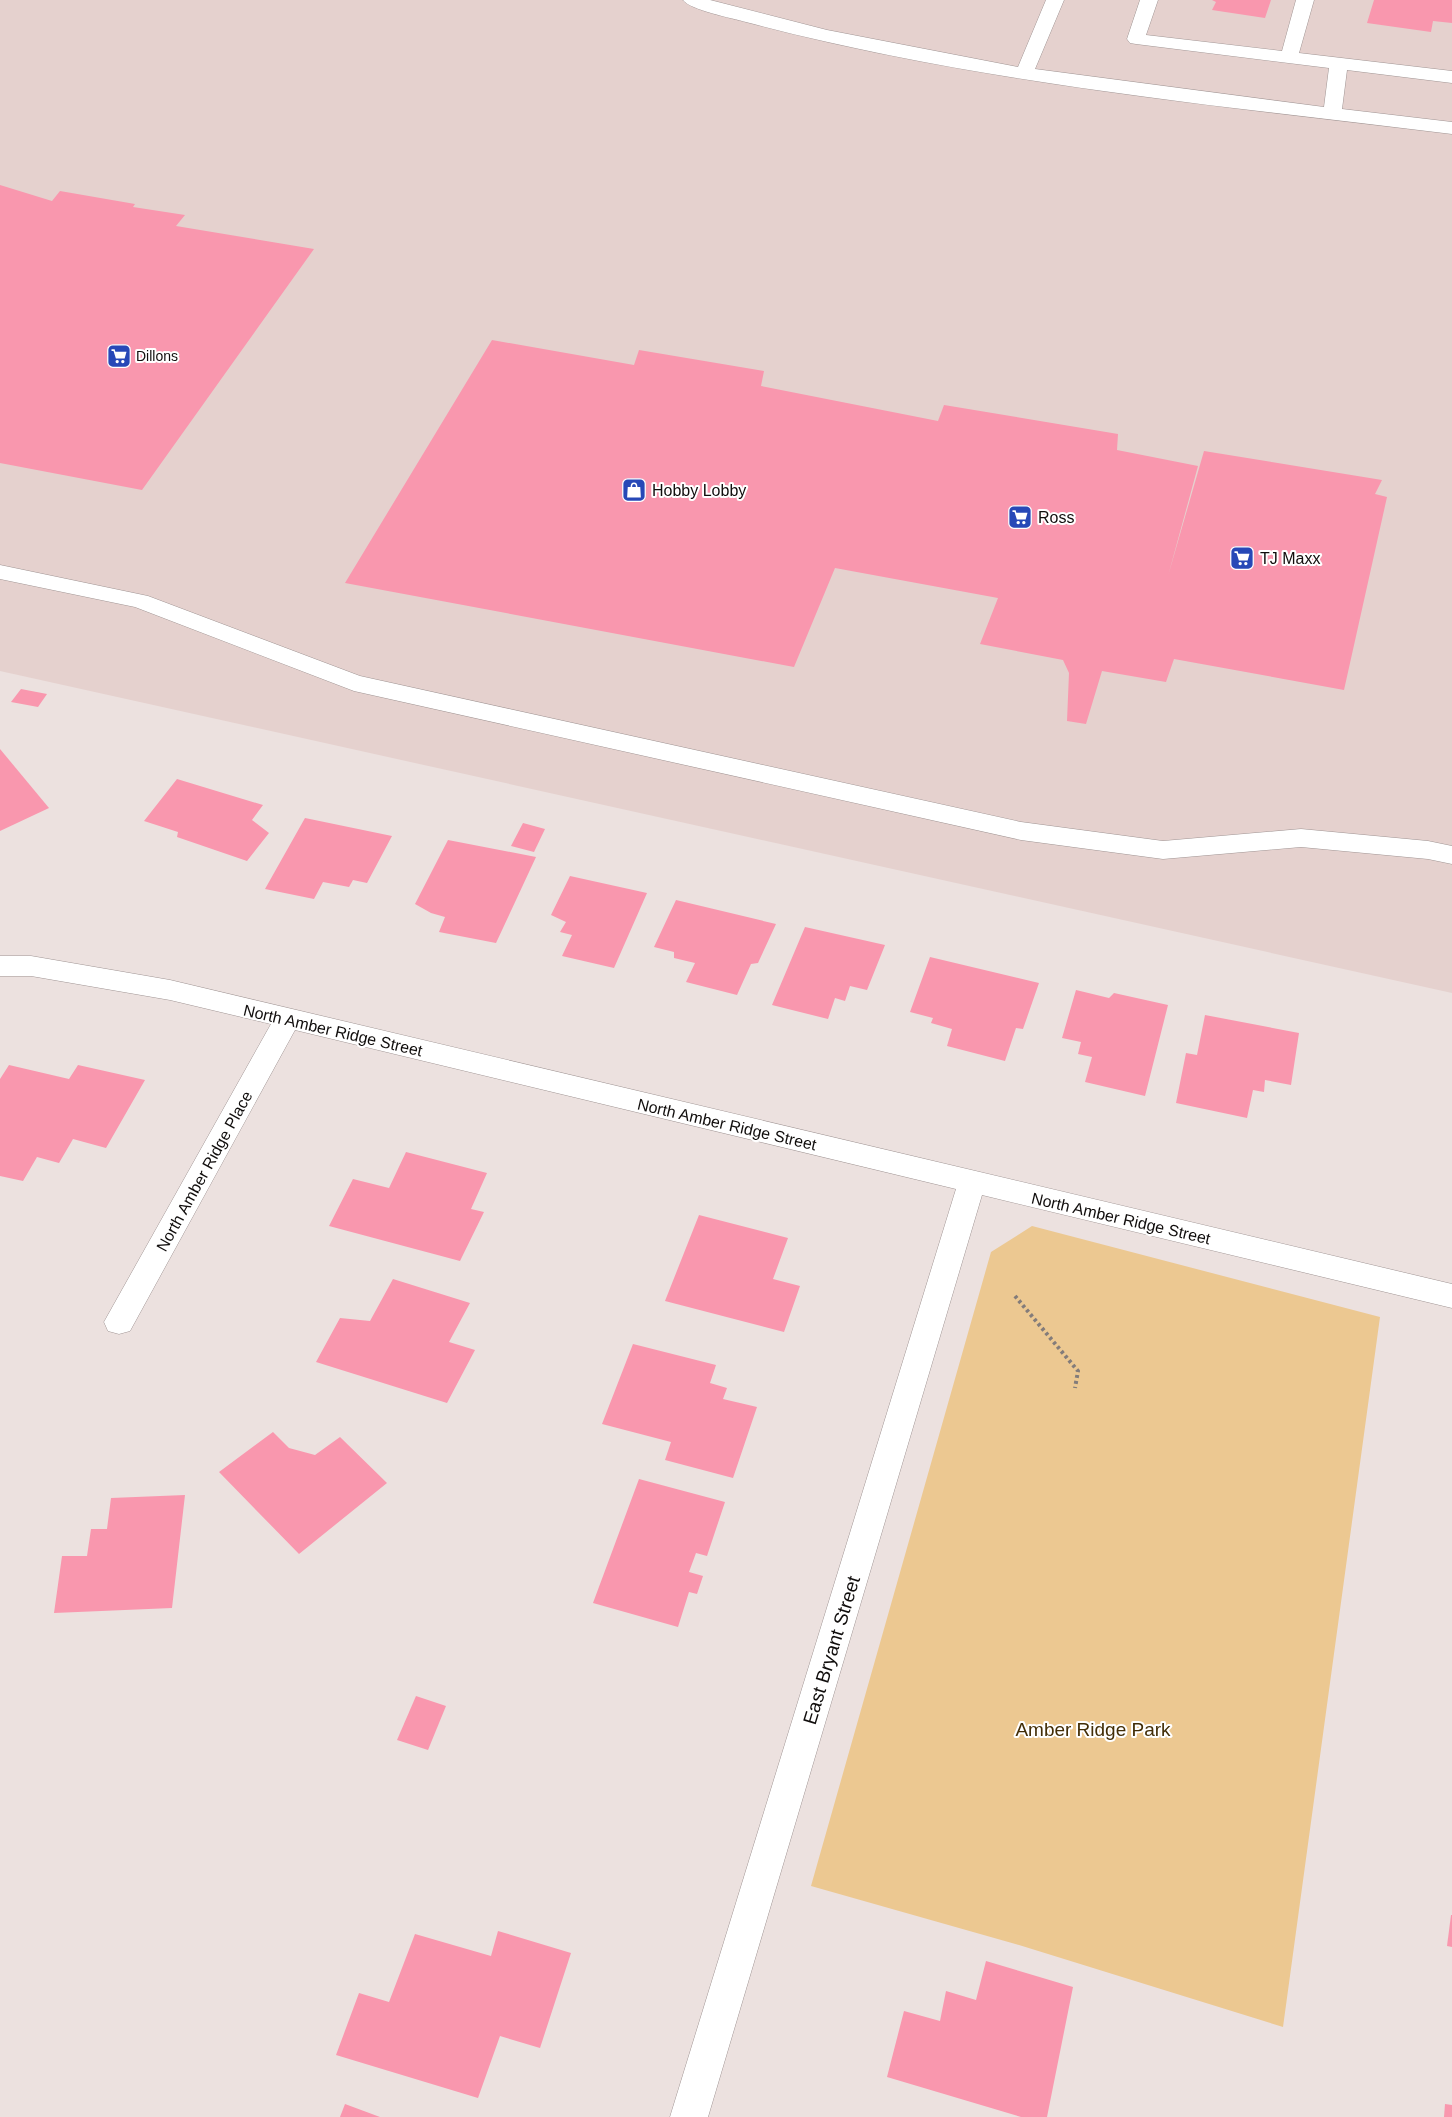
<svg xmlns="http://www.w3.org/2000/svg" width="1452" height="2117" viewBox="0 0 1452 2117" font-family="Arial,sans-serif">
	<rect width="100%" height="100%" fill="#ece1df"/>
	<polygon fill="#e5d1ce" points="0,0 1452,0 1452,993 0,671"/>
	<polygon fill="#ecc891" points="1032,1226 1380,1317 1283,2027 1019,1945 811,1886 991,1252"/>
	<g fill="#f997ae">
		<polygon points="1212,0 1271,0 1265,18 1212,10 1216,2"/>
		<polygon points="1374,0 1452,0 1452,23 1433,21 1431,32 1367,23"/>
		<polygon points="0,185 52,201 60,191 135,204 133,207 185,215 176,226 314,249 142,490 0,463"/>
		<polygon points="492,340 634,365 639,350 764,371 761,386 938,421 944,405 1118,434 1117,450 1198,466 1168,576 1204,451 1382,480 1375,494 1387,497 1344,690 1174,659 1166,682 1102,671 1086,724 1067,721 1069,673 1063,660 980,644 998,598 835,568 794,667 345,583"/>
		<polygon points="21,689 47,694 38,707 11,702"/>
		<polygon points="0,749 49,808 0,831"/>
		<polygon points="177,779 263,805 252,820 269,833 247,861 177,837 178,832 144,821"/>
		<polygon points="305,818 392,836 367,883 353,880 349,887 323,882 314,899 265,889"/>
		<polygon points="523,823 545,829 534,852 511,846"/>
		<polygon points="448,840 536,857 496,943 439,932 445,917 431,913 415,904"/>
		<polygon points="570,876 647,893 614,968 562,956 572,935 560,932 566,922 551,915"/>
		<polygon points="676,900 776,924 758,963 751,964 737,995 686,982 695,963 674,958 674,952 654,947"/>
		<polygon points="805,927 885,945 867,990 850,986 845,1001 835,998 828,1019 772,1005"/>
		<polygon points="930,957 1039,983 1023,1029 1016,1028 1005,1061 947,1046 952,1029 931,1023 933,1018 910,1012"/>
		<polygon points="1076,990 1109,998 1114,993 1168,1005 1145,1096 1085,1082 1092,1057 1078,1054 1081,1042 1062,1038"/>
		<polygon points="1205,1015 1299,1033 1291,1085 1265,1080 1264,1092 1253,1090 1247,1118 1176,1103 1186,1053 1197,1055"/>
		<polygon points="9,1065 69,1079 78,1065 145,1080 106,1148 73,1139 59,1163 37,1157 23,1181 0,1176 0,1079"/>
		<polygon points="406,1152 487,1173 471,1209 484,1212 460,1261 329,1226 353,1179 389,1188"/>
		<polygon points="699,1215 788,1238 773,1279 800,1286 784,1332 665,1301"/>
		<polygon points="393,1279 470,1303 449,1342 475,1350 447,1403 316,1362 340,1318 370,1321"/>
		<polygon points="633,1344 716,1365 710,1383 727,1388 723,1399 757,1407 733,1478 665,1460 671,1442 602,1424"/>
		<polygon points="273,1432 289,1448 315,1455 340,1437 387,1483 299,1554 219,1472"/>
		<polygon points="639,1479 725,1502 707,1556 696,1553 689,1572 703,1576 697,1594 689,1592 678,1627 593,1603"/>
		<polygon points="185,1495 172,1608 54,1613 62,1556 87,1556 91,1529 107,1529 111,1498"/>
		<polygon points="416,1696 446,1706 428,1750 397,1740"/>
		<polygon points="1451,1915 1452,1915 1452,1947 1447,1946"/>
		<polygon points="498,1931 571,1953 540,2048 500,2036 478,2098 336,2055 359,1993 389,2002 415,1934 491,1956"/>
		<polygon points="986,1961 1073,1987 1047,2117 1021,2117 887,2077 904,2011 940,2021 946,1991 976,2000"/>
		<polygon points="345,2104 380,2117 340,2117"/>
		<polygon points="1445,2104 1452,2105 1452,2117 1444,2117"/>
	</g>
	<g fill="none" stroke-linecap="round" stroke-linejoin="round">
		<g stroke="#a09594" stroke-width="1">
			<g id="lane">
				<path d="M683 0H710L827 30 1018 67 1046 0H1064L1035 69 1324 107 1329 68 1136 44 1130 43 1127 39 1140 0H1158L1146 35 1282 51 1296 0H1314L1299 53 1452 71V83L1347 70 1342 109 1452 122V134C1215 105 976 83 746 22 732 18 690 10 683 0Z"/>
				<polygon points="0,565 148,596 360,676 1021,822 1163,841 1301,829 1428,841 1452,846 1452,864 1428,859 1301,847 1163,859 1021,840 354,691 135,607 0,579"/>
			</g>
		</g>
		<g stroke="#a09594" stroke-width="1">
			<polygon id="street" points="0,956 31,956 170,980 1452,1284 1452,1308 982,1195 708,2117 670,2117 956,1189 295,1030 130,1331 119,1334 108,1331 104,1322 271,1024 170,1000 31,976 0,976"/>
		</g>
		<polyline stroke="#837c7a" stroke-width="4" stroke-dasharray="3 3" stroke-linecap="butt" points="1015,1296 1078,1371 1075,1388"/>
		<use href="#lane" fill="#fff" fill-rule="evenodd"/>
		<use href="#street" fill="#fff" fill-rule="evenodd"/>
	</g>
	<defs>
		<g id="supermarket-square" transform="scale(1.25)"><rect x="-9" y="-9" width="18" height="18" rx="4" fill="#2748b7" stroke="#fff"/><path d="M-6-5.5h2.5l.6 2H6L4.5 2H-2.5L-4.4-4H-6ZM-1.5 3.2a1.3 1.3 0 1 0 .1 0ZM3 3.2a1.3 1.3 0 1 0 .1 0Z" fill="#fff"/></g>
		<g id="shop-square" transform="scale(1.25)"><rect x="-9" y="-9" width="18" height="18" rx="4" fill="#2748b7" stroke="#fff"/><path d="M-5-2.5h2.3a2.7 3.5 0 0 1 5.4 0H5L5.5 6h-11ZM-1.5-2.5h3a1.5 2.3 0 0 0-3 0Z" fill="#fff"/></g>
	</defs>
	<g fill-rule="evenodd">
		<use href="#supermarket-square" x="119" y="356"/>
		<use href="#shop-square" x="634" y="490"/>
		<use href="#supermarket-square" x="1020" y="517"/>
		<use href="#supermarket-square" x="1242" y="558"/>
	</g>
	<g text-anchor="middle" stroke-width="4" stroke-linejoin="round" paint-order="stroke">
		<g font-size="14" fill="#100d0c" stroke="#fff" text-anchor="start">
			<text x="136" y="361">Dillons</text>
		</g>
		<g font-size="16" fill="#100d0c" stroke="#fff" text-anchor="start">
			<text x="652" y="496">Hobby Lobby</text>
			<text x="1038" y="523">Ross</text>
			<text x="1260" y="564">TJ Maxx</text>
		</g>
		<g font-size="16" fill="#100d0c" stroke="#fff">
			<text transform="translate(333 1030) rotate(13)" y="6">North Amber Ridge Street</text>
			<text transform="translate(727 1124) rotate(13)" y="6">North Amber Ridge Street</text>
			<text transform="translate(204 1171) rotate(-61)" y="6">North Amber Ridge Place</text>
			<text transform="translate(1121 1218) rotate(13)" y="6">North Amber Ridge Street</text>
		</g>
		<g font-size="19" fill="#100d0c" stroke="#fff">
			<text transform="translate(831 1650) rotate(-73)" y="7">East Bryant Street</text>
		</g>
		<g font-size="19" fill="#422d06" stroke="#fff">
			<text x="1093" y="1736">Amber Ridge Park</text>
		</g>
	</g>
</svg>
